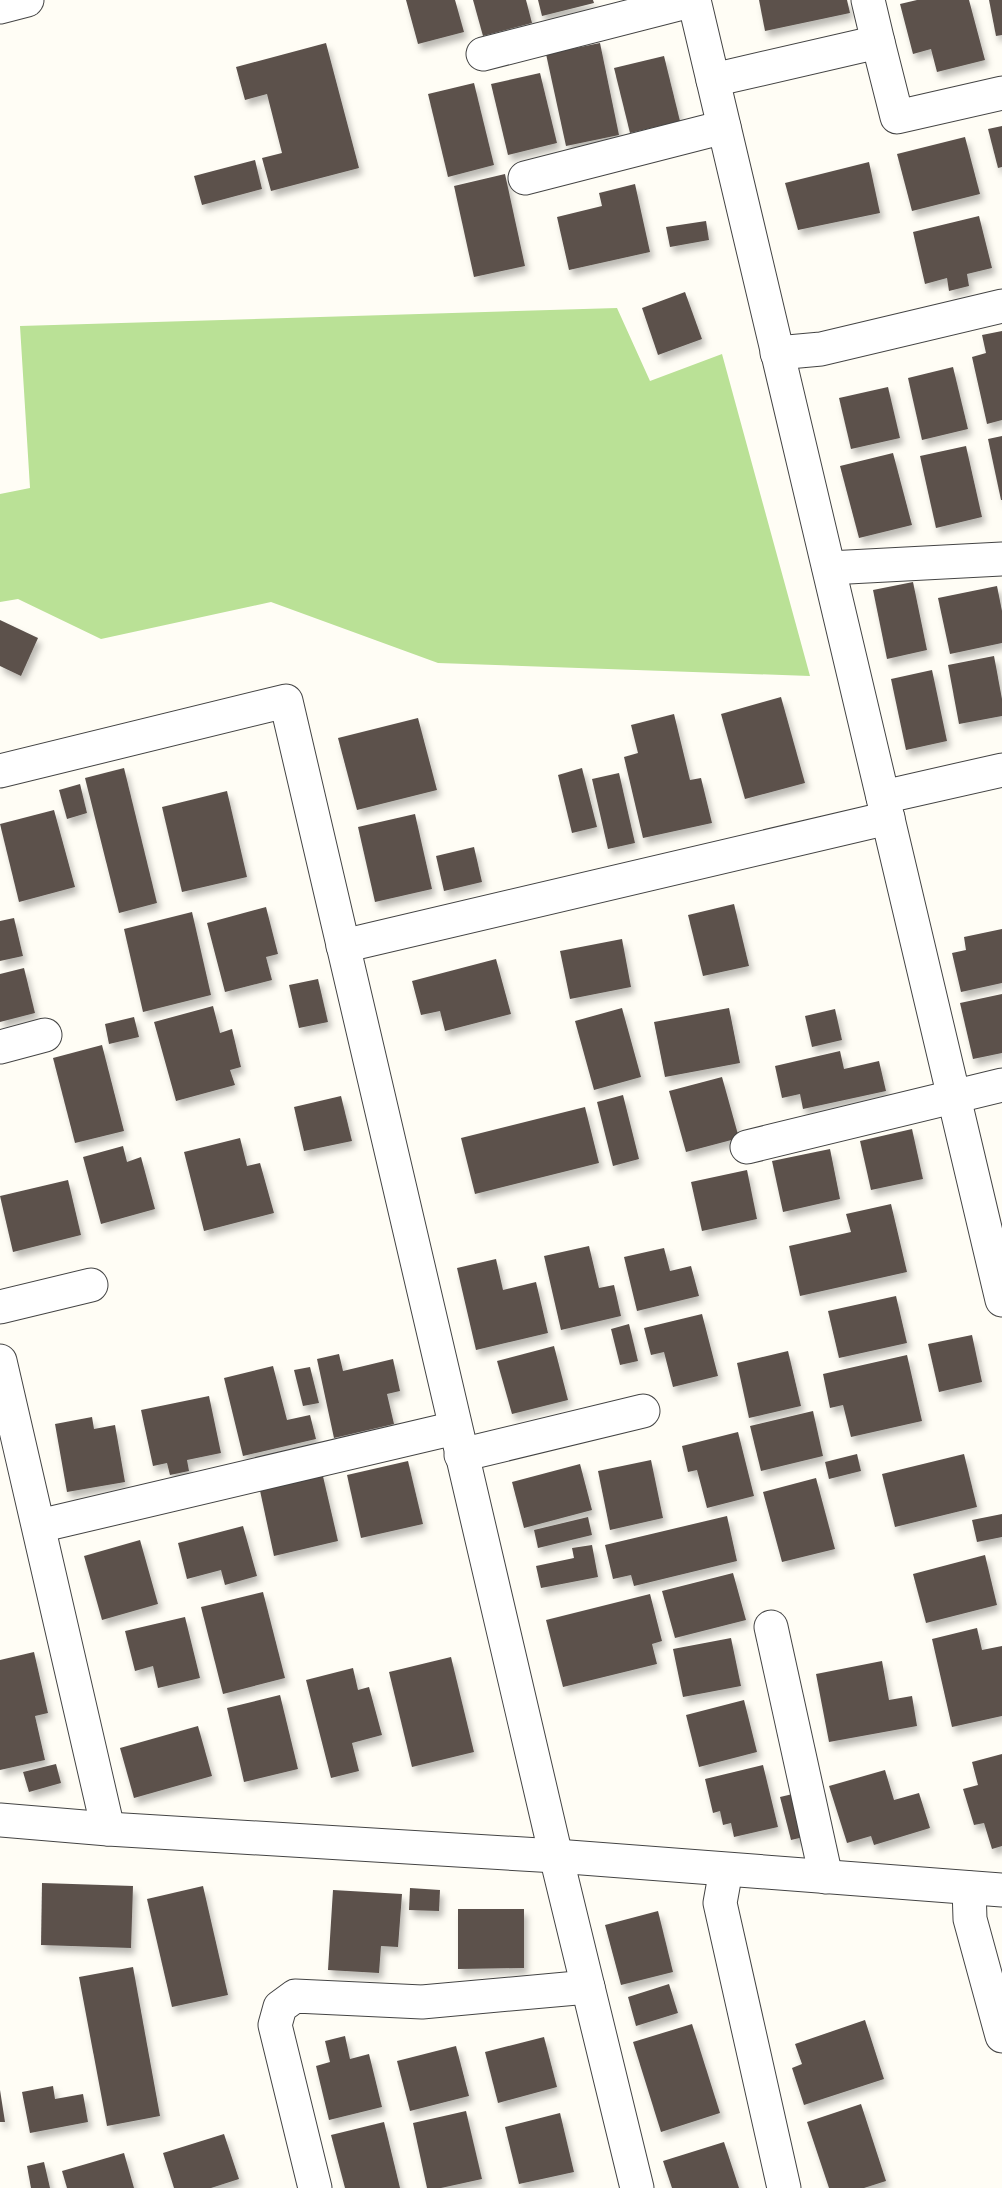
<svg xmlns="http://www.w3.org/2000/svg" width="1002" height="2188" viewBox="0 0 1002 2188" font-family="Merriweather,serif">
	<defs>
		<filter id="shadow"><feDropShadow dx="3.5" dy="6" stdDeviation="3" flood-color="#0004"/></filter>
	</defs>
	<rect width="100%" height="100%" fill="#fffdf5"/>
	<polygon fill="#bae196" points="617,308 650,381 722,354 810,676 438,663 271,602 101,639 18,599 0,602 0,494 30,488 20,326"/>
	<g fill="#5b514c" filter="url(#shadow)">
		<polygon points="406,0 455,0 464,32 418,44"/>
		<polygon points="473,0 526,0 532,23 483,36"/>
		<polygon points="538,0 593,0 594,3 542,16"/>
		<polygon points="759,0 847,0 850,13 765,31"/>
		<polygon points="917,0 969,0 985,60 937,72 931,49 913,54 900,4"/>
		<polygon points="989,0 1002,0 1002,35 996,36"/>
		<polygon points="326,43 359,168 271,191 262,158 282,153 267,94 245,100 236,67"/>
		<polygon points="600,43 619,135 566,146 546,54"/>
		<polygon points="664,56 680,121 630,133 614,68"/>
		<polygon points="540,73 557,143 508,155 491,84"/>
		<polygon points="474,83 494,165 448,177 428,94"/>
		<polygon points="1002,126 1002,167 998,168 988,129"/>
		<polygon points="965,137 980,194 912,211 897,154"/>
		<polygon points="255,160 262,189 202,205 194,176"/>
		<polygon points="869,162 880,213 798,230 785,183"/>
		<polygon points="505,174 525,266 474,277 454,186"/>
		<polygon points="635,184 650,252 569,270 557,217 602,206 599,193"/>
		<polygon points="979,216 992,268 967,274 969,286 949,291 947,278 925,284 913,232"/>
		<polygon points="706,221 709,240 670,247 666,227"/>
		<polygon points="685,292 702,339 658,355 642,308"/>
		<polygon points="1002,331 1002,420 987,424 972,357 986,353 982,335"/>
		<polygon points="953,367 968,429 922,440 908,378"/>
		<polygon points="888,387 900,438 851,449 839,398"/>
		<polygon points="1002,436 1002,500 1001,500 988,439"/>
		<polygon points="966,446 982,517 936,528 920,456"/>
		<polygon points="893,453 912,525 859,538 840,466"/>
		<polygon points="913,582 927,650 887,659 873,590"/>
		<polygon points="997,586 1002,611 1002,643 950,654 938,598"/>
		<polygon points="0,620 38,638 21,676 0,666"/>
		<polygon points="994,656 1002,699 1002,716 959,724 948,665"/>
		<polygon points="932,670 947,741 906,750 891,679"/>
		<polygon points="781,697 805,783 745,799 721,714"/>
		<polygon points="674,714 690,780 701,778 712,823 643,838 624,757 638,753 631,725"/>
		<polygon points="418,718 437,790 357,810 338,738"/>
		<polygon points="124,768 157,903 119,913 85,778"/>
		<polygon points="582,768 597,827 572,833 558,775"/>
		<polygon points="619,773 635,843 608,849 592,779"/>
		<polygon points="80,784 87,813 67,819 59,790"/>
		<polygon points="227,791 247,877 182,892 162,807"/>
		<polygon points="54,810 75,887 19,902 0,824"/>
		<polygon points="415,814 432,889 375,902 358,827"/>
		<polygon points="474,847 482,882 444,891 436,856"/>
		<polygon points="734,904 749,966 703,976 688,915"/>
		<polygon points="266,907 278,954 266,957 272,980 225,992 207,923"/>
		<polygon points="192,912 211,995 143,1012 124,929"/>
		<polygon points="14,918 23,956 0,961 0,921"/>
		<polygon points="1002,929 1002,983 961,992 952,953 966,950 964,937"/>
		<polygon points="622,939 631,987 570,999 560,951"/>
		<polygon points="496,959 511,1014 445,1031 440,1011 421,1015 412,981"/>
		<polygon points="24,968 35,1013 0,1022 0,974"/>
		<polygon points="318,979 328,1022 299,1028 289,985"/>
		<polygon points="1002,994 1002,1053 973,1059 960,1003"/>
		<polygon points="213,1006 220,1033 232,1029 241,1067 230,1070 235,1085 176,1101 154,1022"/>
		<polygon points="622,1008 641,1077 594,1090 575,1021"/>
		<polygon points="729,1008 740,1063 665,1077 654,1022"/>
		<polygon points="835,1009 842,1040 812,1047 805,1016"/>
		<polygon points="134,1017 139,1037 109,1044 105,1024"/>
		<polygon points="102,1045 124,1131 75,1143 53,1058"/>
		<polygon points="840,1051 844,1069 879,1061 886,1091 803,1109 800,1094 782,1098 775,1066"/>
		<polygon points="722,1077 739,1138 686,1152 669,1091"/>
		<polygon points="623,1095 639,1159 613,1166 597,1102"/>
		<polygon points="341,1096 352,1141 304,1151 294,1107"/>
		<polygon points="585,1107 599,1163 475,1194 461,1138"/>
		<polygon points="912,1129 923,1179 871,1190 860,1141"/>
		<polygon points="240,1138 247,1166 260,1163 274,1213 204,1231 184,1152"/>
		<polygon points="123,1146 127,1162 141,1157 155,1209 101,1224 83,1157"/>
		<polygon points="830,1149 840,1199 783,1212 772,1161"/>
		<polygon points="747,1170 757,1219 702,1231 691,1182"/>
		<polygon points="68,1180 81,1235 13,1252 0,1196"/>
		<polygon points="891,1204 907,1272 800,1296 789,1246 851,1232 846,1214"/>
		<polygon points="589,1246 599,1288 614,1285 621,1316 561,1330 544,1256"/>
		<polygon points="664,1248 670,1271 691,1266 699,1296 637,1311 624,1257"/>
		<polygon points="496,1259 503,1290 536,1282 548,1333 476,1350 457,1268"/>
		<polygon points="896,1296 907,1343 839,1358 828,1311"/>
		<polygon points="702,1314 718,1376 673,1387 664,1352 651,1355 644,1328"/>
		<polygon points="629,1324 638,1361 620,1365 611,1329"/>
		<polygon points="972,1335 982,1382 939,1392 928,1344"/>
		<polygon points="554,1346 568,1400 512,1414 497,1361"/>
		<polygon points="788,1351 801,1406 749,1418 737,1363"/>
		<polygon points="339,1354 343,1371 393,1359 400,1391 387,1394 394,1424 334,1438 317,1359"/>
		<polygon points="907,1355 922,1421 851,1437 843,1405 830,1408 823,1374"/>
		<polygon points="273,1366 287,1420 310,1415 316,1439 243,1456 224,1378"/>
		<polygon points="310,1367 319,1403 303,1406 294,1370"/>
		<polygon points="209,1396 221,1453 187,1460 189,1471 170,1475 167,1463 153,1466 141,1410"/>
		<polygon points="813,1411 823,1456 761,1471 750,1426"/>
		<polygon points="92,1417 94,1429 115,1425 125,1482 67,1492 55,1424"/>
		<polygon points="738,1432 754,1496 707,1508 697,1470 688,1472 682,1446"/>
		<polygon points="857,1454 861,1471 829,1479 825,1462"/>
		<polygon points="964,1454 977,1507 895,1527 882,1474"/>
		<polygon points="651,1460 663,1518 610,1530 598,1471"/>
		<polygon points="408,1461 423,1524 361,1538 347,1475"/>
		<polygon points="580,1464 592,1510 524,1528 512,1482"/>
		<polygon points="322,1472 338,1541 274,1556 259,1486"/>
		<polygon points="816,1478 835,1549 782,1562 763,1492"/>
		<polygon points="1002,1514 1002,1537 977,1542 972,1520"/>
		<polygon points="727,1516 737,1561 634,1586 631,1575 613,1579 605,1545"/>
		<polygon points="588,1517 592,1535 538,1548 534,1530"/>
		<polygon points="243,1526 257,1576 225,1585 221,1570 187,1579 178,1543"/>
		<polygon points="140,1540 158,1604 102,1620 84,1556"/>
		<polygon points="592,1545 598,1577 541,1588 536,1566 574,1558 572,1548"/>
		<polygon points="985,1555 997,1605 926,1623 913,1574"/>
		<polygon points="733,1573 746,1620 675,1638 662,1591"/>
		<polygon points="263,1592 285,1678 223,1694 201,1607"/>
		<polygon points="650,1594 662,1641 652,1644 657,1664 563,1687 546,1620"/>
		<polygon points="185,1617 200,1678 158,1688 153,1666 135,1671 125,1631"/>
		<polygon points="977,1628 982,1650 1002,1646 1002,1716 952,1727 932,1639"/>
		<polygon points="731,1638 741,1686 683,1697 673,1649"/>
		<polygon points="34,1652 48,1713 35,1716 45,1760 0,1770 0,1660"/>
		<polygon points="451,1657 474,1752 412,1767 389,1672"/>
		<polygon points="882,1661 889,1700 912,1696 917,1726 829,1742 816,1674"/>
		<polygon points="353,1668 358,1690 369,1687 382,1735 352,1743 359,1771 331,1778 306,1680"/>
		<polygon points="280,1695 298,1769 244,1782 227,1708"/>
		<polygon points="744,1700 757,1752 699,1767 686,1715"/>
		<polygon points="198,1726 212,1776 134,1798 120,1748"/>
		<polygon points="1002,1754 1002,1846 992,1849 984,1823 974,1825 963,1789 978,1785 972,1762"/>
		<polygon points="56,1764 61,1783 29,1792 23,1772"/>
		<polygon points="763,1765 778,1827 734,1837 731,1823 723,1825 720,1811 713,1813 705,1779"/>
		<polygon points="885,1770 894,1800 919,1793 930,1828 874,1845 871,1836 847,1843 829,1786"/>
		<polygon points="797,1793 808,1836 791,1840 780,1797"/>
		<polygon points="42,1883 133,1886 131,1948 41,1945"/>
		<polygon points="203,1886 228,1995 172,2007 147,1899"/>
		<polygon points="410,1888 440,1890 439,1911 409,1910"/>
		<polygon points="333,1890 402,1894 398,1947 381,1946 379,1973 328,1970"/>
		<polygon points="458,1909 524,1909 524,1968 458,1969"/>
		<polygon points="658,1911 673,1972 621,1985 605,1925"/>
		<polygon points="133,1967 160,2116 107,2126 79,1977"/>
		<polygon points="669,1984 678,2013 636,2026 628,1997"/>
		<polygon points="865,2020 884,2079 804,2105 792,2068 802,2064 795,2044"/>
		<polygon points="692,2024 720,2113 661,2132 633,2042"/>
		<polygon points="345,2036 350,2059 369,2054 382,2107 329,2120 316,2066 330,2062 325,2041"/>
		<polygon points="544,2037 557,2087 498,2103 485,2052"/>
		<polygon points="456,2046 469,2096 410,2111 397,2061"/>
		<polygon points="53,2086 55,2099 83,2094 88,2122 30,2133 22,2092"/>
		<polygon points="0,2090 5,2122 0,2122"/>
		<polygon points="861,2104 886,2181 864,2188 829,2188 807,2122"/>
		<polygon points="466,2111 482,2179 441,2188 427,2188 413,2123"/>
		<polygon points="560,2113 574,2172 519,2184 505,2127"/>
		<polygon points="384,2122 400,2188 345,2188 331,2135"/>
		<polygon points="224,2134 239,2179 211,2188 174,2188 163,2153"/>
		<polygon points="724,2142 739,2188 672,2188 663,2161"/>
		<polygon points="124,2153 134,2188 67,2188 62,2171"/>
		<polygon points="44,2162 50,2188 31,2188 27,2166"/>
	</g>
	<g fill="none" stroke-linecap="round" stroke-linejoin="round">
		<g stroke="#444" stroke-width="35">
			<g id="street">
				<polyline points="694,0 1002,1300"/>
				<polyline points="868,0 878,42"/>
				<polyline points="0,7 27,0"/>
				<polyline points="483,54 694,0"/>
				<polyline points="713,80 878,42 897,117 1002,93"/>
				<polyline points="525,178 724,127"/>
				<polyline points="777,353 821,349 1002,306"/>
				<polyline points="829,568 1002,559"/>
				<polyline points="0,771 286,701 556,1856 637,2188"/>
				<polyline points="883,797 1002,770"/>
				<polyline points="343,946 888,818"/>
				<polyline points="0,1047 45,1035"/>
				<polyline points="747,1147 1002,1085"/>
				<polyline points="0,1307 91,1285"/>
				<polyline points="0,1361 108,1829"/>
				<polyline points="461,1455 643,1411"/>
				<polyline points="39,1526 455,1428"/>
				<polyline points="771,1627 826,1877"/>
				<polyline points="0,1820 108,1829 556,1856 1002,1890"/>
				<polyline points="726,1870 720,1903 784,2188"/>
				<polyline points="969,1888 970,1919 1002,2036"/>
				<polyline points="315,2188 275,2025 280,2007 295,1996 422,2002 588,1987"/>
			</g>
		</g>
		<use href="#street" stroke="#fff" stroke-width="33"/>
	</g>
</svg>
